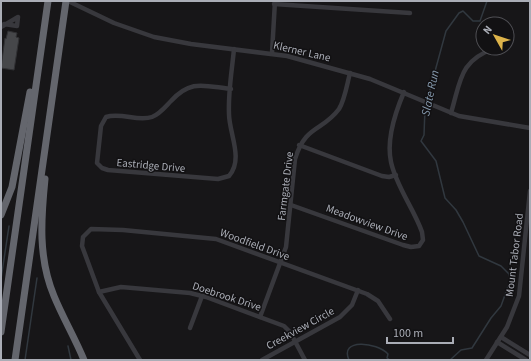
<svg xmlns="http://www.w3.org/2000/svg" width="531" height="361" viewBox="0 0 531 361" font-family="'Source Sans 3',sans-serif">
	<rect width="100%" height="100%" fill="#171618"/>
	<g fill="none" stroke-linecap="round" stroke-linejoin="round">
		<g stroke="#31383f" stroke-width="1.5">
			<polyline points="1,279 9,226"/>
			<polyline points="68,346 71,360"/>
			<polyline points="25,360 37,278"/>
			<path d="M349 360C339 338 377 342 388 354L387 358 390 360"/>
			<polyline points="450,360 461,350 472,348 491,318 501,306 510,281 509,274 501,266 479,256 463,222 456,210 445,198 436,161 421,141 424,135 425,108 446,31 459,13 463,11 473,21 480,21 487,1"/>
		</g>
	</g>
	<polygon fill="#46474a" stroke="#313134" points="8,31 17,33 16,37 19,38 14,70 1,68 5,38 6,39"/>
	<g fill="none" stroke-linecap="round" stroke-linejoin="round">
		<g stroke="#38383d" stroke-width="4.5">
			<polyline points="68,1 114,23 154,37 191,44 287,56 370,79 459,116 530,128"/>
			<polyline points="274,4 410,13"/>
			<polyline points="1,27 18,17 17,26 4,24"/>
			<polyline points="272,53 275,1"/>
			<path d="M231 89C204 86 191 79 171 101 166 106 160 114 152 117 138 122 121 112 106 117L101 126 97 163 102 168 108 170 218 179 229 176C244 159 229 133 229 114 228 92 232 70 234 49"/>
			<path d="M451 113C461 80 459 61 495 48"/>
			<polyline points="299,145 382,176 389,177 396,175"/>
			<path d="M291 205 403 245 411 247 419 246 423 240 422 232C414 209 396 186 391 162 386 139 395 113 404 92"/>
			<polyline points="99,292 121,287 190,293 206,297 284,326 290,332 305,360"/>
			<path d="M260 317 286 247 295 159C306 124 322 132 339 109 345 99 347 84 350 73"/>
			<polyline points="190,328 202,296"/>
			<polyline points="501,337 530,355"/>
			<polyline points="497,342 526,360"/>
			<polyline points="140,360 99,292 82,246 83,237 91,229 123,230 216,239 367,294 378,301 390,319"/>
			<polyline points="262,360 340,317 352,305 358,290"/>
			<polyline points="486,360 507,327 519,296 530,191"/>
		</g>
		<g stroke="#64666d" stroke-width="7">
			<path d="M45 179C41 219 38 258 54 296 63 318 75 338 84 360"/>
			<polyline points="1,215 12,187 30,92"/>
			<polyline points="1,332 48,1"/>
			<polyline points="15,360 66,1"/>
		</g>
	</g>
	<g text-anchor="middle" stroke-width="3" stroke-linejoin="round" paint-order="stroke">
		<g font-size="11" fill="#aaadb6" stroke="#121113">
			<text transform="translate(302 51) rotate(13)" y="4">Klerner Lane</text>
			<text transform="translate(151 165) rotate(5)" y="4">Eastridge Drive</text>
			<text transform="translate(285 186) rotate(-83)" y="4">Farmgate Drive</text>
			<text transform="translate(367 222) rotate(20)" y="4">Meadowview Drive</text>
			<text transform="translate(255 244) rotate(20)" y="4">Woodfield Drive</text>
			<text transform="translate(514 255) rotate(-83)" y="4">Mount Tabor Road</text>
			<text transform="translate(227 296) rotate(18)" y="4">Doebrook Drive</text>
			<text transform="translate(300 328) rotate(-29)" y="4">Creekview Circle</text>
		</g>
		<g font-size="12" font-style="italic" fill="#8599ad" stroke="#121113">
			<text transform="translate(430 93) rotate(-78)" y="4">Slate Run</text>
		</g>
	</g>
	<rect width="531" height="361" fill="none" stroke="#aaadb6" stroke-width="4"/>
	<g transform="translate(495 36) rotate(309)"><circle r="19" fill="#121113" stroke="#4f4f54"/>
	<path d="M0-3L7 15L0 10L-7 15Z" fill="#ddb34a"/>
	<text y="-6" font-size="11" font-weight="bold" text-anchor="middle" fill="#aaadb6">N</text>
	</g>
	<path d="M387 337v6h66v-6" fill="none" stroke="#aaadb6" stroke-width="2"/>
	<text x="393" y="337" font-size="12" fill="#aaadb6" stroke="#121113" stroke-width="3" paint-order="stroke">100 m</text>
</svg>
